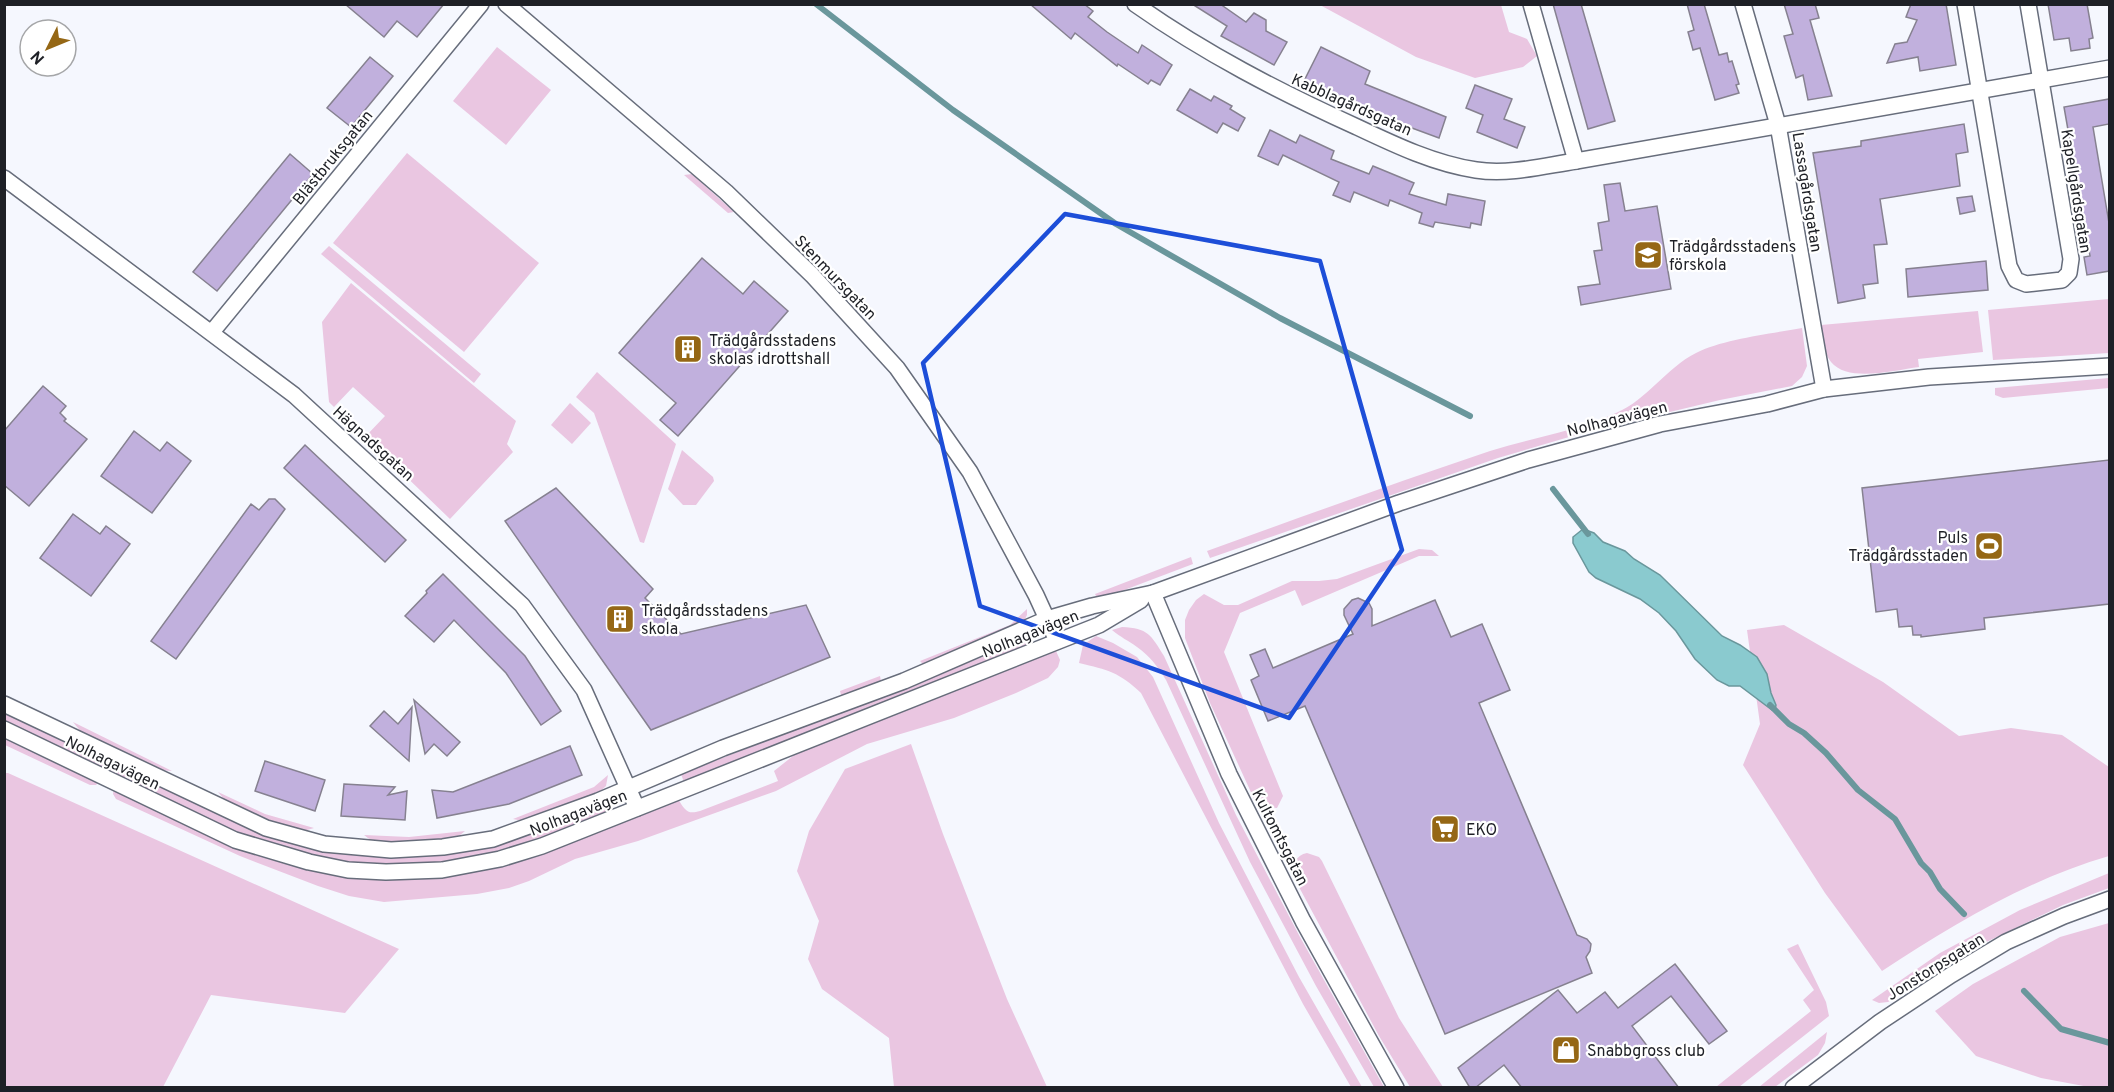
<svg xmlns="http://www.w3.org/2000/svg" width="2114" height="1092" viewBox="0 0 2114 1092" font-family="Overpass,sans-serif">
	<rect width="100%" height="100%" fill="#f5f7fe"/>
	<g fill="#eac6e1">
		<polygon points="1320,5 1501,5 1509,32 1527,39 1537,56 1523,67 1475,78 1416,57"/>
		<polygon points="497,47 551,90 506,145 453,101"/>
		<polygon points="407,153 539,263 464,352 333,243"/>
		<polygon points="692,174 734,212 728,213 684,175"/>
		<polygon points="329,246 481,374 474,383 321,254"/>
		<polygon points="351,283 516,421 507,444 513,452 450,519 365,437 385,416 353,387 334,407 329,402 322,322"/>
		<polygon points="2109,299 2109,353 1993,360 1988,310"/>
		<path d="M1978 311 1983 352 1918 359 1919 367C1895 370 1848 383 1831 362 1823 352 1823 337 1821 325Z"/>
		<path d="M1802 328 1807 366 1802 377 1792 386 1720 400 1586 432 1498 458 1210 558 1207 551C1301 517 1395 483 1490 451 1532 438 1576 431 1616 413 1647 400 1666 368 1696 353 1724 339 1770 334 1802 328Z"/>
		<polygon points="597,372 676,444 644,543 640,542 594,413 576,397"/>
		<polygon points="2109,378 2109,388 2003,398 1995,395 1995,388"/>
		<polygon points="570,403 591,423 572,444 551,425"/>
		<polygon points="682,450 713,477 714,481 696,505 683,505 668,489"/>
		<polygon points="1419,549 1432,550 1439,556 1419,556 1302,606 1295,590 1240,613 1224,652 1283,796 1277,808 1263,807 1255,801 1210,703 1185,638 1185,620 1189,610 1196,600 1204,594 1224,605 1238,605 1292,581 1319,581 1337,579"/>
		<polygon points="1191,557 1193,564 1098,600 1095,594"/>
		<polygon points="1027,609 1027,615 1023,623 933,663 923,664 920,661 1010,625"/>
		<path d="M1784 625 1883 682 1959 736 2011 728 2062 735 2109 767V856C2029 879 1952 925 1882 971L1825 893 1743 765 1760 724 1747 630Z"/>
		<path d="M1122 627C1148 628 1151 635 1164 656L1236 815 1300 937 1384 1087H1374L1316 986 1250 862 1166 680C1158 667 1150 656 1137 647 1129 641 1120 637 1112 630Z"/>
		<path d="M1096 636 1113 643 1137 657 1153 677 1219 823 1299 977 1362 1087H1351L1303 1004 1141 693C1119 672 1108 670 1079 663L1083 645Z"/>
		<polygon points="1029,639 1031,640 1031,643 1024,651 685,785 681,774"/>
		<path d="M1056 651 1060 660 1058 667 1048 678 1016 693 954 718 867 744 776 791 638 841 575 859 529 881 509 888 477 894 384 902 349 896 318 886 240 856 116 799 113 794 114 788 232 845 282 863 325 873 374 879 466 874 503 865 678 799C685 810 687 815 700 811L778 781 774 771 798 752Z"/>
		<polygon points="880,676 881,681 877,685 842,699 840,691"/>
		<polygon points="4,711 243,826 323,851 392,858 435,855 612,802 614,805 607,813 509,852 432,865 346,864 309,857 237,834 5,722"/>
		<polygon points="73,722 172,771 158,770 83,734"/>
		<polygon points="4,735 99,781 96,785 90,785 5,745"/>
		<polygon points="911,744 943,834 1007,999 1047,1087 894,1087 889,1038 822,989 808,959 819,921 797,871 809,831 845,769"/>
		<polygon points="5,773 8,773 399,949 345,1013 211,995 163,1087 5,1087"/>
		<polygon points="608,775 606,786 596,795 528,822 513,819 594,787"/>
		<polygon points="218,792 265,814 314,828 300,832 264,821 229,805"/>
		<polygon points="465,831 454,840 376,844 364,835 409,837"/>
		<path d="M1307 853 1319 857 1322 861 1399 1018 1443 1087H1410L1379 1036 1292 874C1293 864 1296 855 1307 853Z"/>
		<polygon points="2109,873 2109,888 2063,905 1976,947 1888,1002 1879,1003 1872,1000 1940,953 2020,910"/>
		<polygon points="2109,923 2109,1087 2089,1087 2041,1078 1976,1056 1935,1011 1973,984 2060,937"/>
		<polygon points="1798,944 1826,1002 1829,1016 1739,1087 1716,1087 1811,1011 1803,1000 1814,990 1787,949"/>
		<polygon points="1827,1032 1825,1043 1818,1055 1775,1087 1759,1087"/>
	</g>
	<polygon fill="#8acacf" stroke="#6a979c" stroke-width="1.5" points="1583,529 1594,533 1603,542 1625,551 1634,559 1660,575 1722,636 1740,645 1757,657 1767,674 1771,693 1776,705 1775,710 1772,710 1740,686 1729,686 1717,680 1695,659 1676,631 1659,613 1640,599 1596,578 1589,572 1573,543 1573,537"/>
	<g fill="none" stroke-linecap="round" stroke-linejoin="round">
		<g stroke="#6a979c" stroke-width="6">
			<polyline points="816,4 953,110 1116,224 1280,318 1470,416"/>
			<polyline points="1553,489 1588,534"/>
			<polyline points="1770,705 1789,724 1804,733 1826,753 1858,790 1895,819 1921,863 1930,872 1940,889 1964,914"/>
			<polyline points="2024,991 2061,1029 2110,1043"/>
		</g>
	</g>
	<g fill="#c1b0dd" stroke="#868190" stroke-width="1.5">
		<polygon points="345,4 444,4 417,37 397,21 384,37"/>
		<polygon points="1030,4 1084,4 1093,11 1088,17 1107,32 1138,53 1142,45 1172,65 1160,85 1151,80 1148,84 1118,64 1117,66 1075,33 1071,39"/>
		<polygon points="1192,4 1220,4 1246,22 1254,13 1266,20 1266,31 1287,42 1274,65 1221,36 1227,26"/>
		<polygon points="1553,4 1581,4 1615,121 1588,129"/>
		<polygon points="1687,4 1704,4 1719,55 1727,53 1729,62 1732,61 1739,84 1736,85 1739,93 1715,100 1700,48 1693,50 1688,32 1694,30"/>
		<polygon points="1784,4 1815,4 1819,18 1810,20 1832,96 1808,100 1803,75 1796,78 1784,36 1793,34"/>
		<polygon points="1911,4 1946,4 1956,65 1920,71 1918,57 1887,63 1895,44 1907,42 1917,20 1906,17"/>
		<polygon points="2048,4 2087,4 2093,38 2089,39 2090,48 2071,51 2069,38 2054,40"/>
		<polygon points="1321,47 1370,71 1365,84 1446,117 1439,138 1393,121 1304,81"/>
		<polygon points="370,57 393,76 351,127 327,108"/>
		<polygon points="1475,85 1512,99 1504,119 1525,127 1517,148 1477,132 1483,115 1466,108"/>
		<polygon points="1190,89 1211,101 1214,96 1232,106 1230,109 1245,118 1238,131 1223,123 1217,133 1177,110"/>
		<polygon points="2109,99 2109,124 2093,127 2109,223 2109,271 2087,275 2084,257 2090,256 2064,107"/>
		<polygon points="1964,124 1968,152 1956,154 1960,186 1880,199 1887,244 1874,245 1878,283 1863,285 1865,298 1838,303 1813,153 1861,146 1861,141"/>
		<polygon points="1270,130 1296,143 1300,135 1334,151 1331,159 1369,174 1373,166 1414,183 1409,194 1446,205 1448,194 1485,201 1481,225 1471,223 1470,228 1435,222 1433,227 1419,223 1422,213 1390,200 1388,206 1354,192 1350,202 1333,195 1339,182 1283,155 1278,165 1258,156"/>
		<polygon points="290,154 313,174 217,291 193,272"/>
		<polygon points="1620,183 1625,211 1657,206 1671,289 1581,305 1578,287 1600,284 1594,251 1602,250 1598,223 1609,221 1604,185"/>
		<polygon points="1972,196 1975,211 1960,214 1957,198"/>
		<polygon points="702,258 743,294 754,281 788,311 678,436 660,420 676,403 619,353"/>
		<polygon points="1986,261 1988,290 1908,297 1906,269"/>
		<polygon points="43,386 66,406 60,413 66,419 64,421 87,439 29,506 4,485 4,431"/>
		<polygon points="134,431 160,451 167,442 191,461 152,513 101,476"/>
		<polygon points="305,445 406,540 385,562 284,468"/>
		<polygon points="2109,460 2109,604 1984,618 1985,629 1921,637 1921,635 1913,635 1912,626 1899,627 1897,609 1876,612 1862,488"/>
		<polygon points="556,488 653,589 645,598 681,634 806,605 830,657 651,730 505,521"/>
		<polygon points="269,499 275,499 285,509 176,659 151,641 251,504 259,510"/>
		<polygon points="73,514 100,534 106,526 130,544 91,596 40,558"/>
		<polygon points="443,574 525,656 561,711 541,725 506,673 454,620 434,642 405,616 427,593 426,591"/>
		<polygon points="1358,598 1369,603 1372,609 1372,626 1435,600 1451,637 1482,624 1510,690 1479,703 1577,935 1587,939 1591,944 1590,951 1586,957 1592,973 1445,1034 1305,706 1268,721 1251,680 1259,676 1250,655 1265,649 1273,668 1353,634 1344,615 1344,609 1352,600"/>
		<polygon points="414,700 460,742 447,756 434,744 425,754"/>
		<polygon points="412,707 409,761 370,726 384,711 398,724"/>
		<polygon points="570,746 582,775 509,804 437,818 432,790 453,792"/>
		<polygon points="265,761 325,780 315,811 255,791"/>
		<polygon points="344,784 395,787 388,795 407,791 405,820 341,816"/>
		<polygon points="1675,964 1727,1031 1709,1044 1671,996 1632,1026 1679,1088 1522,1088 1504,1065 1475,1088 1470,1088 1458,1068 1558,990 1577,1013 1605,992 1618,1008"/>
	</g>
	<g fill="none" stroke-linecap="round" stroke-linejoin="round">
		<g stroke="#676d7b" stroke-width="18">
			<g id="street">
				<polyline points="506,4 726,192 812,275 897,368 970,472 1036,595 1057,641"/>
				<path d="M1135 4C1206 54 1278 91 1357 127 1395 145 1435 164 1476 170 1509 175 1543 166 1576 161L2110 68"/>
				<polyline points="1531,4 1576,161"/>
				<polyline points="1743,4 1778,125 1824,389"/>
				<polyline points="1965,4 2009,266 2016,280 2026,284 2062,280 2069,273 2071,259 2028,4"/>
				<polyline points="4,178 294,395 522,605 584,690 637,808"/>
				<polyline points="212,332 481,4"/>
				<polyline points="1153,593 1229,774 1303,921 1396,1088"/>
				<polyline points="4,704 266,828 324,844 391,850 443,847 493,839 598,801 723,748 904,681 1047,619 1092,606 1153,593 1399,503 1528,460 1660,424 1767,404 1824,389 1929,377 2110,366"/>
				<polyline points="4,729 235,840 309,862 348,870 386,872 442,870 500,859 542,846 1099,625 1141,600"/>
				<polyline points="1793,1088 1880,1022 1951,975 2006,942 2064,916 2110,899"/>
			</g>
		</g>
		<use href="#street" stroke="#fff" stroke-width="15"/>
	</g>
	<path fill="none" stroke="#1d4ed8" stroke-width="4.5" stroke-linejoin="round" d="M1065 214 1320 261 1402 550 1289 718 980 606 923 363Z"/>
	<defs>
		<g id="school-square" transform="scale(1.5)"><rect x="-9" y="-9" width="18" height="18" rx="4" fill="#956715" stroke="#fff"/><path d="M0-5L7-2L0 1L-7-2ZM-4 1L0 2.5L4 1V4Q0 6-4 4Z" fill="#fff"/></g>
		<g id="building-square" transform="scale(1.5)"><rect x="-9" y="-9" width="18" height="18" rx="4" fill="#956715" stroke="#fff"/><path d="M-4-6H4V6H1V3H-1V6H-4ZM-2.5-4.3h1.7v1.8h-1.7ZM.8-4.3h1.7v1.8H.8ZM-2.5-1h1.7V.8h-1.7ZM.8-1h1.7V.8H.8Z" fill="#fff"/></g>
		<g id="stadium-square" transform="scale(1.5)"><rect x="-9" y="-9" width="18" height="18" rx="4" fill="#956715" stroke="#fff"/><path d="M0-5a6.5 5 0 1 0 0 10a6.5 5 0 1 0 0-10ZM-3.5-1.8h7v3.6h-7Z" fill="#fff"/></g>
		<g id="supermarket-square" transform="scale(1.5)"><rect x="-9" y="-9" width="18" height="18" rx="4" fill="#956715" stroke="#fff"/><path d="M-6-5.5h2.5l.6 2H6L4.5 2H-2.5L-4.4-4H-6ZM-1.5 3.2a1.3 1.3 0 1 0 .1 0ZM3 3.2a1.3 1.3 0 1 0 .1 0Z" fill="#fff"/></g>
		<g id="shop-square" transform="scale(1.5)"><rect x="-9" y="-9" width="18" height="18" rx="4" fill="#956715" stroke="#fff"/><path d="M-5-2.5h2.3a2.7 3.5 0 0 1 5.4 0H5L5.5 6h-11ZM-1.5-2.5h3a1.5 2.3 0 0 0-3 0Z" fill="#fff"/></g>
	</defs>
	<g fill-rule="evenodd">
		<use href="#school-square" x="1648" y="255"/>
		<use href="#building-square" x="688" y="349"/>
		<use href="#stadium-square" x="1989" y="546"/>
		<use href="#building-square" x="620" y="619"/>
		<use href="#supermarket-square" x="1445" y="829"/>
		<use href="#shop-square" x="1566" y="1050"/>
	</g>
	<g text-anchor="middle" stroke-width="4.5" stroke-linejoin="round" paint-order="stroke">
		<g font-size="16" fill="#1e2026" stroke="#fff">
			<text transform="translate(1352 104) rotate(24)" y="6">Kabblagårdsgatan</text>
			<text transform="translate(332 157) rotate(-51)" y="6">Blästbruksgatan</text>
			<text transform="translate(2077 191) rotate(81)" y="6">Kapellgårdsgatan</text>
			<text transform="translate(1808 192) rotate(81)" y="6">Lassagårdsgatan</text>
			<text transform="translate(836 277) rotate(46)" y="6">Stenmursgatan</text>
			<text transform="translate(1617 418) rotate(-14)" y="6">Nolhagavägen</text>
			<text transform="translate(374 443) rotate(42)" y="6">Hägnadsgatan</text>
			<text transform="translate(1030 633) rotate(-22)" y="6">Nolhagavägen</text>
			<text transform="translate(113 762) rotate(26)" y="6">Nolhagavägen</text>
			<text transform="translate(578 812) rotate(-21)" y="6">Nolhagavägen</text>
			<text transform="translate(1281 837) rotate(63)" y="6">Kultomtsgatan</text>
			<text transform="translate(1935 966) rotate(-32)" y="6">Jonstorpsgatan</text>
		</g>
		<g font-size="16" fill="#1e2026" stroke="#fff" text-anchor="start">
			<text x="1669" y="252">Trädgårdsstadens<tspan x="1669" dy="18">förskola</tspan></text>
			<text x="709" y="346">Trädgårdsstadens<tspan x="709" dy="18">skolas idrottshall</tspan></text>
			<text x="1968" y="543" text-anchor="end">Puls<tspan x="1968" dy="18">Trädgårdsstaden</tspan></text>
			<text x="641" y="616">Trädgårdsstadens<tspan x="641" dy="18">skola</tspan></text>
			<text x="1466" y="835">EKO</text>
			<text x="1587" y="1056">Snabbgross club</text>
		</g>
	</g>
	<rect width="2114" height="1092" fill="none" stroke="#1e2026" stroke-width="12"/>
	<g transform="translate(48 48) rotate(227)"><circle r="28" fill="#ffffff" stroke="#a5a6a8" stroke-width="1.5"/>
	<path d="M0-4.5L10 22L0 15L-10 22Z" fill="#956715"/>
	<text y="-9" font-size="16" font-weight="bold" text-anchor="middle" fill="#1e2026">N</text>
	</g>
</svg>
